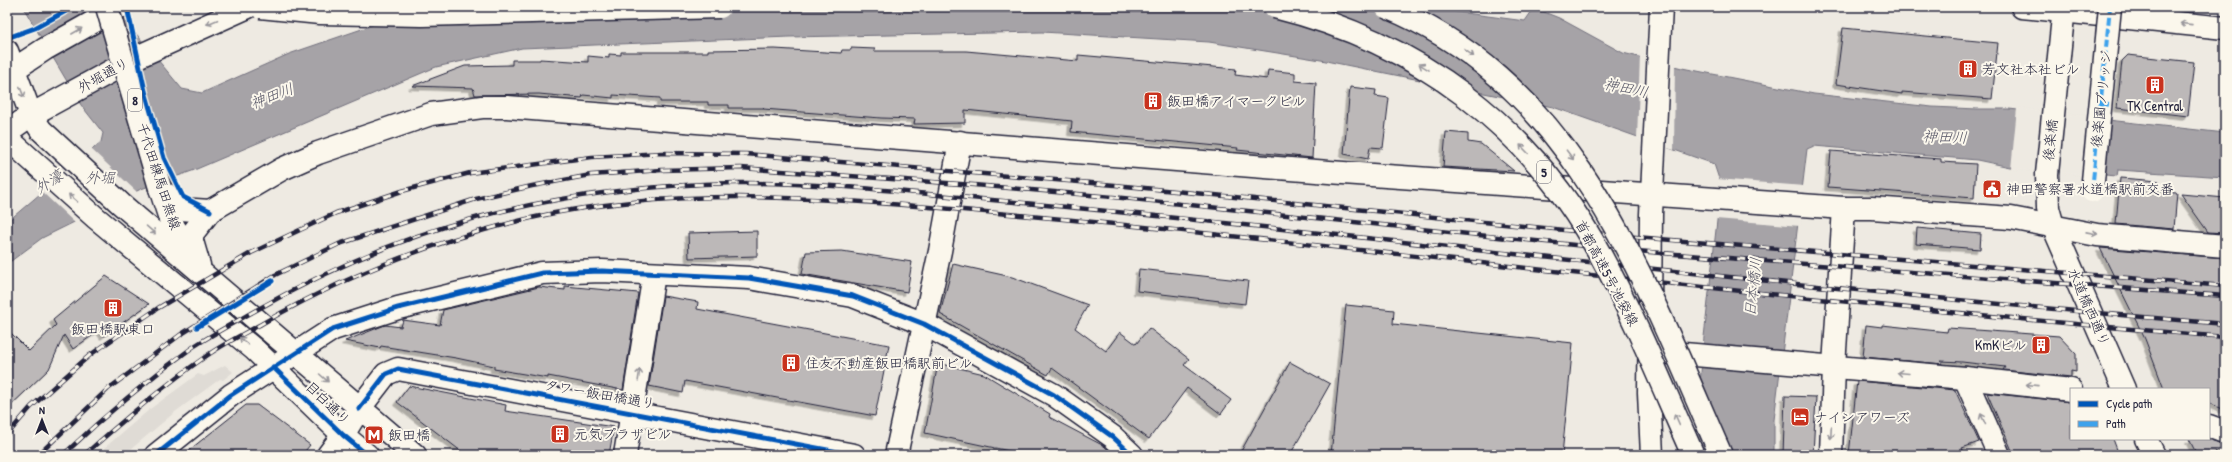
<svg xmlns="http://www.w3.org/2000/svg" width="2232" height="462" viewBox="0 0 2232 462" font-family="'Patrick Hand','Klee One',sans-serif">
	<defs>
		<filter id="shadow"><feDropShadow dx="-3.5" dy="3.5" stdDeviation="0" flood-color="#0004"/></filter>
	</defs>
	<rect width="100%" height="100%" fill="#eeeae2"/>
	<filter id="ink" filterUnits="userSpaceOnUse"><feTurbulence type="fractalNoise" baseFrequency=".025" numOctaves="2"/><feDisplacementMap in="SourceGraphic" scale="8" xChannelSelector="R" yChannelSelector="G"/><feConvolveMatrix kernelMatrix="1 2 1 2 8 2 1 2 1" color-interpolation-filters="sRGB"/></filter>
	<g filter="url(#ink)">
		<polygon fill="#dfdbd5" points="225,365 233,372 223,380 220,379 175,412 124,455 96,455 150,409 198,374 204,376"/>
		<polygon fill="#a6a3a7" stroke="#716f7c" points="23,7 114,7 182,89 202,93 289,54 426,7 1420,7 1525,21 1534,8 1559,18 1623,53 1682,68 1814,94 1932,107 1977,109 2009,109 2225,133 2225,177 2118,170 2117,176 2010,167 1977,160 1814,146 1807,149 1774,420 1774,455 1694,455 1704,337 1721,185 1714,164 1553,107 1321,60 1209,42 1042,32 789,37 522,48 436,67 192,171 141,189 42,238 7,264 7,222 101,142 103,133 81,105"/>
		<g fill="#eeeae2">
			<polygon points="1640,55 1675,64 1674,150 1637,139"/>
			<polygon points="2017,108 2088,116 2083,175 2011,169"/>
			<polygon points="90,148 138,193 75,223 41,191"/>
			<polygon points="1717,179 1804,186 1800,226 1716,219 1719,185"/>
		</g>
		<g fill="#bcb8b8" stroke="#22223b" filter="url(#shadow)">
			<polygon points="1843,28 1998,43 1992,99 1902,92 1902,94 1836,84"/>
			<polygon points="851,48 875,49 874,51 966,51 1078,61 1078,55 1236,69 1235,75 1267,79 1268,70 1295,73 1295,81 1316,83 1312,158 1237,150 1238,148 1071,132 1072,121 965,110 965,123 914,124 915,119 881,118 763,109 764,108 729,108 729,105 708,105 708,102 660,102 660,98 613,95 613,98 583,95 582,98 539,94 475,95 473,88 412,86 465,66 512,65 512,60 540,60 540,59 588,62 588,56 609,58 609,54 621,55 621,52 708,52 708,50 775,49 841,53 842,50 851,50"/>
			<polygon points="2128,55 2194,62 2188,116 2117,108 2122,61"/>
			<polygon points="1350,87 1376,90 1375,96 1389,98 1383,148 1370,147 1368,159 1344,154"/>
			<polygon points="1446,132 1468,134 1468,142 1481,144 1514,171 1443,167"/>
			<polygon points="1831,151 1941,159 1941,162 1976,164 1974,198 1828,187"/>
			<polygon points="2120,178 2159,181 2158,192 2177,193 2174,229 2116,224"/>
			<polygon points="2181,194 2225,198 2225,233 2208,232"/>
			<polygon points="1917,228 1981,234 1980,249 1916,244"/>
			<polygon points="757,231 757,256 689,258 688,233"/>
			<polygon points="2100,248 2225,258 2225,410 2209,403 2209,389 2164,389 2145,339"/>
			<polygon points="842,251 912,262 907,292 802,274 806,252"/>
			<polygon points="953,264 1012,277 1088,305 1075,328 1106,351 1120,332 1136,344 1149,328 1189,359 1184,365 1231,400 1221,414 1187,388 1149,439 1052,368 1048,375 940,314"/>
			<polygon points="1139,269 1248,281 1245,304 1137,291"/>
			<polygon points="106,276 149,304 104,336 100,330 73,349 64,335 49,369 7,409 7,329 29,351 56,325 53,320"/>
			<polygon points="565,286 638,293 623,390 548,376 548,378 494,369 494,366 456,358 381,346 380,348 345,341 385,325 401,327 403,320 440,325 443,310 539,287 565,290"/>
			<polygon points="663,296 698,302 697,309 889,345 875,416 685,381 683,393 649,386"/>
			<polygon points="1346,305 1394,310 1393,324 1573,343 1562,455 1331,455"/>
			<polygon points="1866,325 1882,327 1882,325 1947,332 1948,328 2059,336 2076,354 2076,372 2071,371 2071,377 2003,370 2005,367 1962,362 1941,361 1943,364 1863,357"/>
			<polygon points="1290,362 1330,384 1290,455 1239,455"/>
			<polygon points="938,363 984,374 1050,414 1049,417 1104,446 1114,455 1028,455 925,433"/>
			<polygon points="1857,381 1955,390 1979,442 1962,448 1965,455 1849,455"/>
			<polygon points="409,386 506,405 505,411 614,427 609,455 466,455 397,402"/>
			<polygon points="1987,393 2071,402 2071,439 2113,439 2119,455 2014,455"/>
			<polygon points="1785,396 1816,397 1813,455 1783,455"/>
			<polygon points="246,405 257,405 310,445 302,455 183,455"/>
			<polygon points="2189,439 2208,439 2225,444 2225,448 2210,455 2197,455"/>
		</g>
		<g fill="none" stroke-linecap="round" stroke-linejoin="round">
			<g stroke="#22223b" stroke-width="25">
				<g id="minor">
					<polyline points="2064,7 2047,174 2048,208 2053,226 2124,389"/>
					<polyline points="160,188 180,209 210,211"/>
					<polyline points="199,265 192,241 192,234 210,211 282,169 318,153 431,114 482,107 507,107 1329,172 1844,208 1872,208 2011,218 2097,235 2225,246"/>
					<polyline points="1660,352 1965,378 2071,390"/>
					<polyline points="1965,378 1999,455"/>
					<polyline points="2209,426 2225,432"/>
					<polyline points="2146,439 2154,455"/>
					<polyline points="156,455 231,395 333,329 398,308 542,273 602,271 749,278 853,296 924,324 1054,395 1113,437 1132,455"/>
					<polyline points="328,455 343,435 359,409 386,374 398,369 854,455"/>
					<polyline points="625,455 654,274"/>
					<polyline points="896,455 940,251 960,142"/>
					<polyline points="1652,455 1649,393 1651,214 1661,7"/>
					<polyline points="1831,455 1834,366 1844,208"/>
				</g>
			</g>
			<g stroke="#22223b" stroke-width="25">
				<g id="major">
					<polyline points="2022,7 2225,28"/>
					<polyline points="7,51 31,115 41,130 121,204 415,455"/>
					<polyline points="7,74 45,49 120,7"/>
					<polyline points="7,132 31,115 137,57 248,7"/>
					<polyline points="7,138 96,218 255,350 343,435 367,455"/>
					<polyline points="160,188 171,222 191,255"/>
				</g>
			</g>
			<use href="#minor" stroke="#fbf7ec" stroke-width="22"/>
			<use href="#major" stroke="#fbf7ec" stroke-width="22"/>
			<g stroke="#22223b" stroke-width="4.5">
				<g id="rail">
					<polyline points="7,435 31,407 90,355 158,308 251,253 336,213 402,191 470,173 592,157 662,153 746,154 1115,185 1624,236 2225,286"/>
					<polyline points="38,455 108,389 180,335 275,275 339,244 476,199 532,186 591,175 662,170 741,168 974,185 1113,197 1623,250 2225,296"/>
					<path d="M63 455C104 416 147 380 193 347 211 335 232 324 251 313 323 272 399 238 479 217 562 195 649 185 735 183 809 182 885 190 959 197 1064 206 1169 217 1273 228 1590 262 1907 298 2225 324"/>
					<path d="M84 455C123 421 163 386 205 357 223 344 244 334 263 323 347 275 436 240 531 218 673 186 819 197 963 210 1055 218 1148 227 1240 237 1568 272 1896 310 2225 337"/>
				</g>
			</g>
			<use href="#rail" stroke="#fbf7ec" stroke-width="3" stroke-dasharray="9" stroke-linecap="butt"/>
			<g stroke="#22223b" stroke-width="25" stroke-linecap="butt">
				<polyline id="minor-bridge" points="2092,191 2110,7"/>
			</g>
			<g stroke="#22223b" stroke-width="25" stroke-linecap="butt">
				<polyline id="major-bridge" points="107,7 160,188"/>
			</g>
			<g stroke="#22223b" stroke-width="25" stroke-linecap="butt">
				<g id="highway-bridge">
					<polyline points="260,7 320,13 422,15 720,7"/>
					<path d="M1275 7C1418 42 1531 126 1601 256 1636 320 1663 388 1693 455"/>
					<path d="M1386 7C1577 85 1644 281 1721 455"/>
				</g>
			</g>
			<use href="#minor-bridge" stroke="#fbf7ec" stroke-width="22"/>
			<use href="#major-bridge" stroke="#fbf7ec" stroke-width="22"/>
			<use href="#highway-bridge" stroke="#fbf7ec" stroke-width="22"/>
			<g stroke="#3ea2ec" stroke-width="4" stroke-dasharray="8 4" stroke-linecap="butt">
				<polyline points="2101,104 2110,105"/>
				<polyline points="2092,191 2110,7"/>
			</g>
			<g stroke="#fbf7ec" stroke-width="8">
				<g id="cycleway">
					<polyline points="127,7 145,91 164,158 183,197 210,211"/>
					<polyline points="7,38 35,28 73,7"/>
					<polyline points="197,327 272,281"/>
					<polyline points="273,367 343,435 367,455"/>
					<polyline points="359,409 386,374 398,369 854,455"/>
					<polyline points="156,455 231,395 333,329 398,308 542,273 602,271 749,278 853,296 924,324 1054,395 1113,437 1132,455"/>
				</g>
			</g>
			<use href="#cycleway" stroke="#0057b8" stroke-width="5"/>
		</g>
		<defs><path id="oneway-shaft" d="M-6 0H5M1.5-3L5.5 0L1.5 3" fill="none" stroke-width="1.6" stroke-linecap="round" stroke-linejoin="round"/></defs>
		<g stroke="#99979c">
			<use href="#oneway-shaft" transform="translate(212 22) rotate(157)"/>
			<use href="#oneway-shaft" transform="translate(2186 24) rotate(-174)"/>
			<use href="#oneway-shaft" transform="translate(77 31) rotate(-30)"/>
			<use href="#oneway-shaft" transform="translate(1469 53) rotate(36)"/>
			<use href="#oneway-shaft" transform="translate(1424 67) rotate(-148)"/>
			<use href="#oneway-shaft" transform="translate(22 92) rotate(68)"/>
			<use href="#oneway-shaft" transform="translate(1524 149) rotate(-134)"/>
			<use href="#oneway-shaft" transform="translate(1570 155) rotate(53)"/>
			<use href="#oneway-shaft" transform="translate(73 198) rotate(-139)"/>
			<use href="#oneway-shaft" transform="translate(151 230) rotate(41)"/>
			<use href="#oneway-shaft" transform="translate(2092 233) rotate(11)"/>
			<use href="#oneway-shaft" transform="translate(244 341) rotate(-141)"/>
			<use href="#oneway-shaft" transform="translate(1903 373) rotate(-175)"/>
			<use href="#oneway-shaft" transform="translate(639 375) rotate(-82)"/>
			<use href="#oneway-shaft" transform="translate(324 378) rotate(42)"/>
			<use href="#oneway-shaft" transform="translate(2032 385) rotate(-174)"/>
			<use href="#oneway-shaft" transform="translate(1677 419) rotate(-114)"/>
			<use href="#oneway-shaft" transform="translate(1983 419) rotate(-114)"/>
			<use href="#oneway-shaft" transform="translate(1831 433) rotate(93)"/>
		</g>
	</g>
	<defs>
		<g id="building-square" transform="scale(1)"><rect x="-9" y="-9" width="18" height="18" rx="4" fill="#c8321e" stroke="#fbf7ec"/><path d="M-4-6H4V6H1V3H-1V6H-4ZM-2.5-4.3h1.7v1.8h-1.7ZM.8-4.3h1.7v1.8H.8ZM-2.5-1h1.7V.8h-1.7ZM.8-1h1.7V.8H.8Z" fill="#fff"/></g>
		<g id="civic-square" transform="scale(1)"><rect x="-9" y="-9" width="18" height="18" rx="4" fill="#c8321e" stroke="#fbf7ec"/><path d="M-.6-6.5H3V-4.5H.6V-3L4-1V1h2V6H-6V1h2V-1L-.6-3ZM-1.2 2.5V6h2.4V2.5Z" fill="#fff"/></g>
		<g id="hotel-square" transform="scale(1)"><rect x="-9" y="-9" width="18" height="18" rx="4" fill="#c8321e" stroke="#fbf7ec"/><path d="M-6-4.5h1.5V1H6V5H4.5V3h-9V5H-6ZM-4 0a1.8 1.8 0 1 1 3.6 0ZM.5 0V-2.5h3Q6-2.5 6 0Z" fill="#fff"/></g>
		<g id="metro-square" transform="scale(1)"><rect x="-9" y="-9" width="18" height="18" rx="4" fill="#c8321e" stroke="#fbf7ec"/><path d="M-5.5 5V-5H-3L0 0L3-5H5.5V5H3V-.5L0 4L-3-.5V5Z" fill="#fff"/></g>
	</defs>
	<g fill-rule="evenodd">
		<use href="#building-square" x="1968" y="69"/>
		<use href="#building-square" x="2155" y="85"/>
		<use href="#building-square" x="1153" y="101"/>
		<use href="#civic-square" x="1992" y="189"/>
		<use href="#building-square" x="113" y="308"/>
		<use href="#building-square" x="2041" y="345"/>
		<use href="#building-square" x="791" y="363"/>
		<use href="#hotel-square" x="1800" y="417"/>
		<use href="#building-square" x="560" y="434"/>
		<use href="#metro-square" x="374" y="435"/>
	</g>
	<g text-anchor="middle" stroke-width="4" stroke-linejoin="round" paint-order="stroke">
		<g fill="#fbf7ec" stroke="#636270" stroke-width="1">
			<rect x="128" y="89" width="14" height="22" rx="3"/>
			<rect x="1537" y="161" width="14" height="22" rx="3"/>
		</g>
		<g font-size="13" font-weight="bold" fill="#22223b">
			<text x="135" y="105">8</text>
			<text x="1544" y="177">5</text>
		</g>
		<g font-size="14" fill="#22223b" stroke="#fbf7ec" text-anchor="start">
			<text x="1982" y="74">芳文社本社ビル</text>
			<text x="1167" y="106">飯田橋アイマークビル</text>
			<text x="2155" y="111" text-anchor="middle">TK Central</text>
			<text x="2006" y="194">神田警察署水道橋駅前交番</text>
			<text x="113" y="334" text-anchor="middle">飯田橋駅東口</text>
			<text x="2027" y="350" text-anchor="end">KmKビル</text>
			<text x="805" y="368">住友不動産飯田橋駅前ビル</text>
			<text x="1814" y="422">ナインアワーズ</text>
			<text x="574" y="439">元気プラザビル</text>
			<text x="388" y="440">飯田橋</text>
		</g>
		<g font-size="14" fill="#22223b" stroke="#fbf7ec">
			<text transform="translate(103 75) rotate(-29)" y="5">外堀通り</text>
			<text transform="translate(2101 99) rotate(-84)" y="5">後楽園ブリッジ</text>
			<text transform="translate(2050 140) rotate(-84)" y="5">後楽橋</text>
			<text transform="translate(159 176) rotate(72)" y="5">千代田練馬田無線</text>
			<text transform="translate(1607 273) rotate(62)" y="5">首都高速5号池袋線</text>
			<text transform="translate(2089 307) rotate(66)" y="5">水道橋西通り</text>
			<text transform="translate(600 394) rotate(10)" y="5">タワー飯田橋通り</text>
			<text transform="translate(328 403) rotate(44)" y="5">目白通り</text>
		</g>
		<g font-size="15" font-style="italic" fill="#575666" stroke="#fbf7ec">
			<text transform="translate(1626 88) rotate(12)" y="5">神田川</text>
			<text transform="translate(272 96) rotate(-21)" y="5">神田川</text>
			<text transform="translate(1945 137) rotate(2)" y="5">神田川</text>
			<text x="100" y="183">外堀</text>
			<text transform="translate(49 182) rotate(-34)" y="5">外濠</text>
			<text transform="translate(1753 287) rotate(-84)" y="5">日本橋川</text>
		</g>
	</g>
	<rect width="2232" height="462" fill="none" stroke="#fbf7ec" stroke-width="24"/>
	<rect x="12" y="12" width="2208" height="438" fill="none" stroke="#22223b" stroke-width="1.5" filter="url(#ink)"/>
	<rect x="2070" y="388" width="140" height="52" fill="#fbf7ec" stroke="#a4a2a5"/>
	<rect x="2078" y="401" width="20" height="6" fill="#0057b8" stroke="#a4a2a5"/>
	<text x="2106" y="408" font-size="12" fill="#22223b">Cycle path</text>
	<rect x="2078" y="421" width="20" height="6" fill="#3ea2ec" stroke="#a4a2a5"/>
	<text x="2106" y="428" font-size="12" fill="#22223b">Path</text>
	<g transform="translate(42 420)" stroke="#fbf7ec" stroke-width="3" paint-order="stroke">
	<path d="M0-3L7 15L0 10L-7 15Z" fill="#22223b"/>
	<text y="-6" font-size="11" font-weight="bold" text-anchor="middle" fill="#22223b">N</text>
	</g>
</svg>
